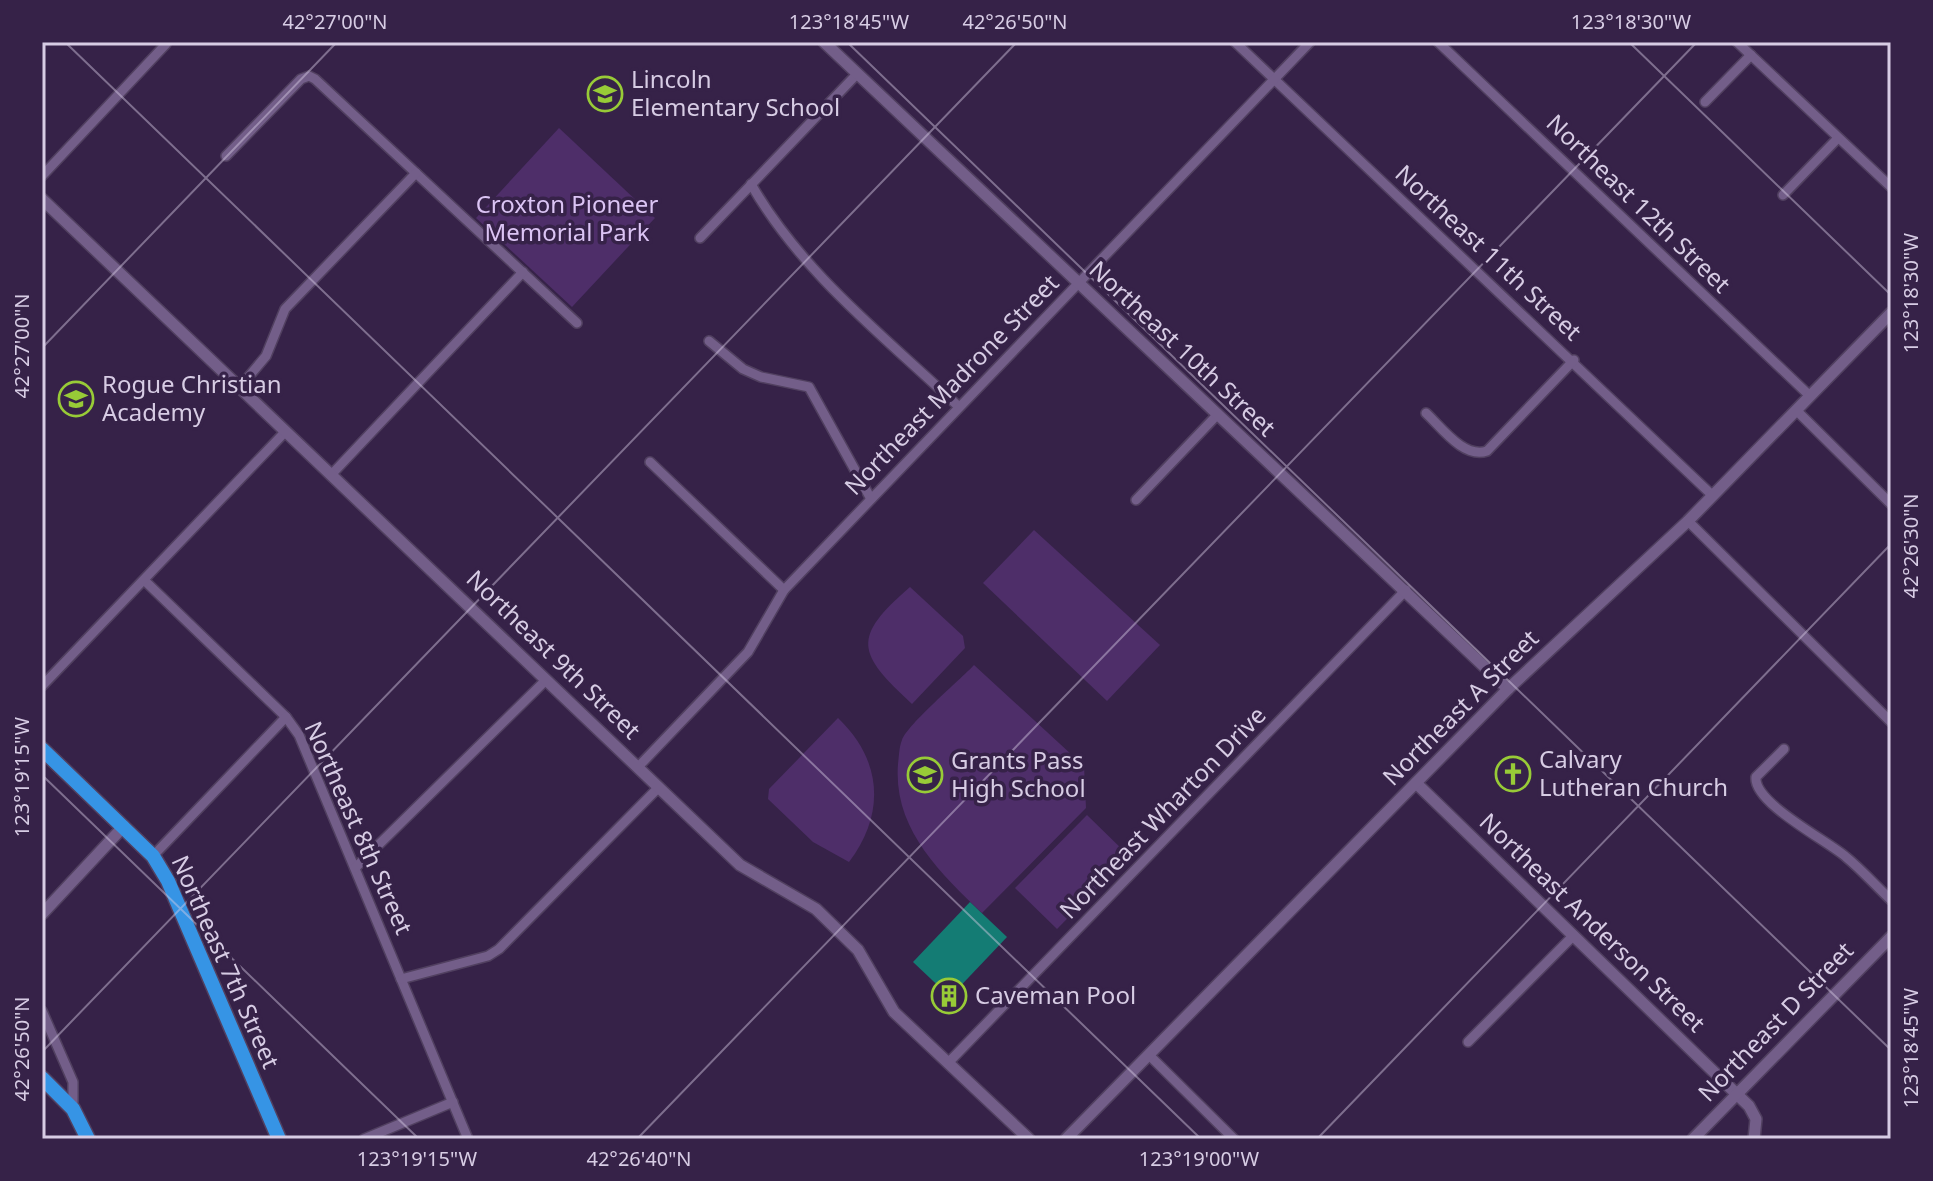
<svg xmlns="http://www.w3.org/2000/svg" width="1933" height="1181" viewBox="0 0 1933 1181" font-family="'Noto Sans',sans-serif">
	<rect width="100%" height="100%" fill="#362248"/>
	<g fill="#4e2e69">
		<polygon points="559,128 655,218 572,307 476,218"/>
		<polygon points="1034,530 1160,645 1107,701 983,583"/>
		<path d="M910 587 963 636 965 648 912 704C857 653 851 638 910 587Z"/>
		<path d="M974 665 1084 766 1086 808 982 913C939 872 893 828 898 764 899 757 899 747 902 740 908 724 960 680 974 665Z"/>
		<path d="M838 718C882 760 886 813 849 862L813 842 768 799 769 789Z"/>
		<polygon points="1087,815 1129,856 1057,929 1015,888"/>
	</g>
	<polygon fill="#147c74" points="970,902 1007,937 950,997 913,962"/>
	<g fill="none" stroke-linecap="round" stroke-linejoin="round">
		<g stroke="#514060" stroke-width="12">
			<g id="minor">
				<polyline points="1235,42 1712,495"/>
				<polyline points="1438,42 1810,396"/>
				<polyline points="1737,42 1891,187"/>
				<polyline points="1705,102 1751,55"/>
				<polyline points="226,156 301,79 309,76 315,79 577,323"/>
				<polyline points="42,176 166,44"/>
				<path d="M751 184C801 272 885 337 958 406"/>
				<polyline points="1783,195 1838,138"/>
				<polyline points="700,238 857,74"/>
				<polyline points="709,341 743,369 761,377 809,387 871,499"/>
				<polyline points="240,387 266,356 285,309 416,173"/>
				<polyline points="1796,410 1891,504"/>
				<path d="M1426 413C1442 428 1464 459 1487 451L1574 360"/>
				<polyline points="650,462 784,590"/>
				<polyline points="331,475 523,272"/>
				<polyline points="1136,500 1218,414"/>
				<polyline points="1688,521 1891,722"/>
				<polyline points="144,580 286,717 299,735 468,1139"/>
				<polyline points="42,686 286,431"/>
				<path d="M1784 749 1756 777C1753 803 1828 841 1846 857 1862 870 1876 886 1891 900"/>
				<polyline points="638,767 748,652 784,590 1310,42"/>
				<polyline points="153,856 286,717"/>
				<polyline points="355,868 546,680"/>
				<polyline points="401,979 488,956 499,949 659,787"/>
				<polyline points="42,1011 73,1082 73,1109"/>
				<polyline points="1468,1042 1573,936"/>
				<polyline points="1149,1055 1234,1139"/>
				<polyline points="948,1063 1406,590"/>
				<polyline points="364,1139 453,1102"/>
			</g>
		</g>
		<g stroke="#514060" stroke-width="14">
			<g id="tertiary">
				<polyline points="824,42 1508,689"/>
				<polyline points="42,199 740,865 816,909 858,950 894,1012 1029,1139"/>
				<polyline points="1416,783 1749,1106 1756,1119 1754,1139"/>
				<polyline points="42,914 124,826"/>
				<polyline points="1066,1139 1508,689 1688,521 1891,313"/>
				<polyline points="1693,1139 1891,937"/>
			</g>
		</g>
		<g stroke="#514060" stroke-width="17">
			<g id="trunk">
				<polyline points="42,749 153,856 168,881 279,1139"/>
				<polyline points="42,1078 73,1109 88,1139"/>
			</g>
		</g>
		<use href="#minor" stroke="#735e89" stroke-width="9"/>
		<use href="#tertiary" stroke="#735e89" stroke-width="11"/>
		<use href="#trunk" stroke="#3694e5" stroke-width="14"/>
	</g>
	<path fill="none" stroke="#d7cce4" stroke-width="2" stroke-opacity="0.45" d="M65 42 1201 1139M847 42 1891 1050M1629 42 1891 295M42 348 337 42M42 775 419 1139M42 1052 1017 42M637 1139 1697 42M1317 1139 1891 544"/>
	<defs>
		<g id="school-ring" transform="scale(1.8)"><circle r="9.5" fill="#362248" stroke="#98cb37" stroke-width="1.5"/><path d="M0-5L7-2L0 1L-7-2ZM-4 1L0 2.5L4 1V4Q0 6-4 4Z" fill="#98cb37"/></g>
		<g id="church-ring" transform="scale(1.8)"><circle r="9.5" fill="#362248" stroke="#98cb37" stroke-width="1.5"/><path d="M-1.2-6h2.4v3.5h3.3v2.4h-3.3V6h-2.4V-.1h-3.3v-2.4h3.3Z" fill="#98cb37"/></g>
		<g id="building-ring" transform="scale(1.8)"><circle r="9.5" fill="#362248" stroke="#98cb37" stroke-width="1.5"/><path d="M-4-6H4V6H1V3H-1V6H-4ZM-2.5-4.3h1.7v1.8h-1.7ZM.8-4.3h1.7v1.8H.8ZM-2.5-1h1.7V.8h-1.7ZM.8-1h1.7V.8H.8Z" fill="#98cb37"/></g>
	</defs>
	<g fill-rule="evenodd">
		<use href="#school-ring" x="605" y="94"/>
		<use href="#school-ring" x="76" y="399"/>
		<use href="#church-ring" x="1513" y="774"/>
		<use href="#school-ring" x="925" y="775"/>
		<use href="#building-ring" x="949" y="996"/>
	</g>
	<g text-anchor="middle" stroke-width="7" stroke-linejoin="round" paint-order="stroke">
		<g font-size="24" fill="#d7cce4" stroke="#362248" text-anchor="start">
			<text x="631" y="88">Lincoln<tspan x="631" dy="28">Elementary School</tspan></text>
			<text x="102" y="393">Rogue Christian<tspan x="102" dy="28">Academy</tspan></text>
			<text x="1539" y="768">Calvary<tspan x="1539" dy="28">Lutheran Church</tspan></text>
			<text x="951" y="769">Grants Pass<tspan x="951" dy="28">High School</tspan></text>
			<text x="975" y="1004">Caveman Pool</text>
		</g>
		<g font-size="24" fill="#d7cce4" stroke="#362248">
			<text transform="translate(1638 204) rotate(44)" y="8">Northeast 12th Street</text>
			<text transform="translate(1488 253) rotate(43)" y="8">Northeast 11th Street</text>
			<text transform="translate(1182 349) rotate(43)" y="8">Northeast 10th Street</text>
			<text transform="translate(952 385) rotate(-46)" y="8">Northeast Madrone Street</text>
			<text transform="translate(553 655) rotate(44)" y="8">Northeast 9th Street</text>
			<text transform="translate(1461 708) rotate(-45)" y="8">Northeast A Street</text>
			<text transform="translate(1163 813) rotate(-46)" y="8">Northeast Wharton Drive</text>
			<text transform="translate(358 828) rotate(66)" y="8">Northeast 8th Street</text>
			<text transform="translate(1592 923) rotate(44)" y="8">Northeast Anderson Street</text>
			<text transform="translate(225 962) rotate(66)" y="8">Northeast 7th Street</text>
			<text transform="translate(1776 1022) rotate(-46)" y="8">Northeast D Street</text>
		</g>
		<g font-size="24" fill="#dbc4f4" stroke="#362248">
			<text x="567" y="213">Croxton Pioneer<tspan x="567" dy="28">Memorial Park</tspan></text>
		</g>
	</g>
	<rect width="1933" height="1181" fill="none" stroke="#362248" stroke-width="88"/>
	<rect x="44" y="44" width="1845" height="1093" fill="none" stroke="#d7cce4" stroke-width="3"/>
	<g font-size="20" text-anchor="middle" fill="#d7cce4">
		<text x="335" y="29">42°27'00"N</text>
		<text x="849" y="29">123°18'45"W</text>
		<text x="1015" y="29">42°26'50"N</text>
		<text x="1631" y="29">123°18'30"W</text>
		<text transform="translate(1911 293) rotate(-90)" y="7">123°18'30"W</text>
		<text transform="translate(22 346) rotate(-90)" y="7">42°27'00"N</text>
		<text transform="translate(1911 546) rotate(-90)" y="7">42°26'30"N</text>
		<text transform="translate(22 777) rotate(-90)" y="7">123°19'15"W</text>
		<text transform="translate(1911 1048) rotate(-90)" y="7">123°18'45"W</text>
		<text transform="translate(22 1049) rotate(-90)" y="7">42°26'50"N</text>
		<text x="417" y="1166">123°19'15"W</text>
		<text x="639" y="1166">42°26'40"N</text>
		<text x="1199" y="1166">123°19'00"W</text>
	</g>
</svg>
